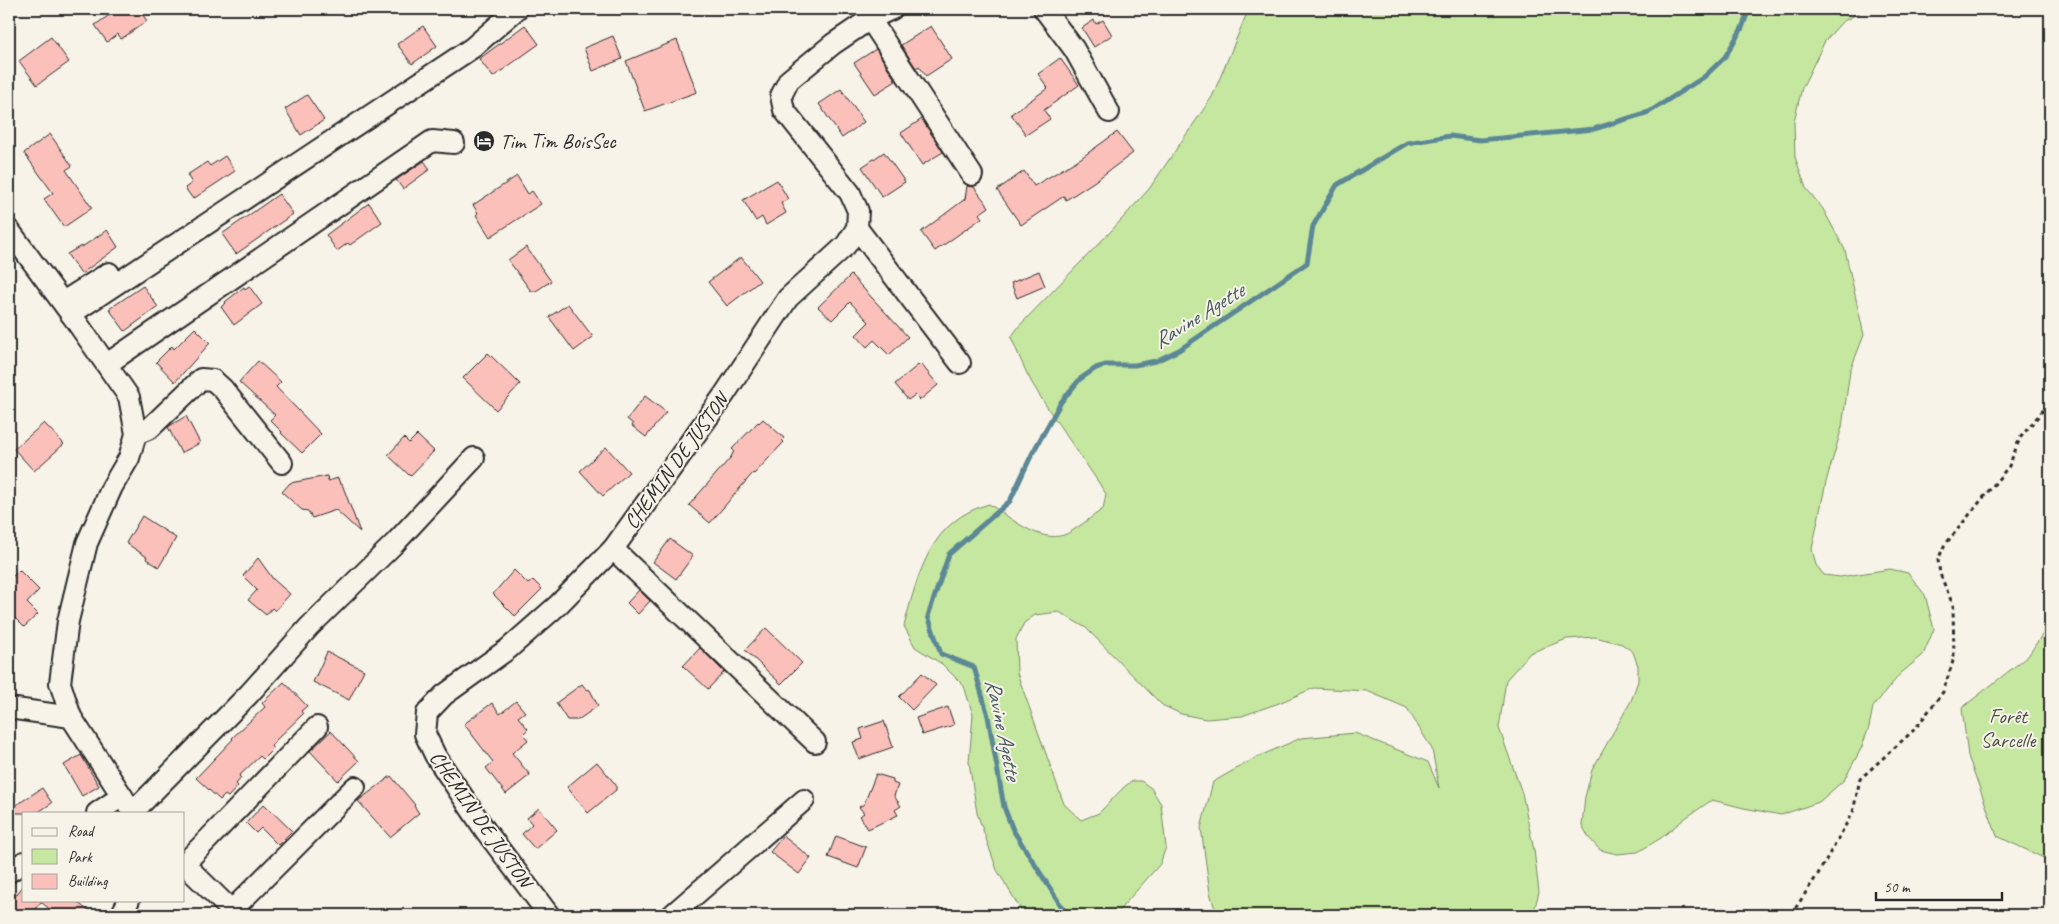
<svg xmlns="http://www.w3.org/2000/svg" width="2059" height="924" viewBox="0 0 2059 924" font-family="Caveat,sans-serif">
	<rect width="100%" height="100%" fill="#f7f3e8"/>
	<filter id="ink" filterUnits="userSpaceOnUse"><feTurbulence type="fractalNoise" baseFrequency=".02" numOctaves="2"/><feDisplacementMap in="SourceGraphic" scale="10" xChannelSelector="R" yChannelSelector="G"/><feConvolveMatrix kernelMatrix="1 2 1 2 8 2 1 2 1" color-interpolation-filters="sRGB"/></filter>
	<g filter="url(#ink)">
		<g fill="#c6e7a0" stroke="#788966">
			<path d="M1251 9H1867L1842 22 1825 41 1802 88 1794 121 1795 157 1806 188 1823 209 1845 250 1864 335 1850 371 1842 427 1826 482 1812 549 1816 565 1824 575 1840 577 1890 569 1908 573 1925 595 1934 629 1923 655 1900 674 1873 707 1869 727 1861 749 1844 780 1819 802 1781 815 1744 808 1712 800 1684 819 1661 838 1638 852 1617 854 1600 850 1589 838 1582 825 1585 797 1592 770 1631 701 1638 681V666L1633 652 1622 644 1595 637 1567 639 1530 653 1506 680 1499 728 1522 793 1534 850 1539 892 1533 915H1217L1210 893 1201 828 1213 782 1255 758 1301 738 1355 733 1428 762 1439 788 1432 749 1407 708 1367 691 1314 688 1279 703 1242 716 1206 719 1181 714 1162 705 1086 628 1059 612 1035 615 1024 623 1016 639 1017 673 1064 804 1081 820 1099 813 1124 787 1132 781H1141L1151 788 1161 804 1166 847 1160 864 1122 907 1117 915H1024L997 870 977 813 969 762 973 715 964 686 942 664 915 647 904 626C918 574 930 520 989 504 1010 517 1038 543 1064 535 1073 532 1094 515 1103 509L1106 494C1082 456 1055 422 1032 383 1024 369 1018 353 1011 337L1020 325 1112 230 1149 189 1212 97 1247 13Z"/>
			<polygon points="2050,623 2050,861 1997,836 1968,756 1962,708 2028,656"/>
		</g>
		<g fill="none" stroke-linecap="round" stroke-linejoin="round">
			<polyline stroke="#5c8896" stroke-width="5" points="1067,915 1013,830 1004,807 988,716 974,667 941,654 928,616 949,554 1010,501 1032,454 1061,402 1080,379 1096,368 1106,365 1135,365 1156,361 1179,350 1307,263 1313,226 1337,185 1407,143 1450,136 1480,140 1594,129 1649,112 1704,77 1725,57 1742,28 1749,9"/>
		</g>
		<g fill="#fcc0bb" stroke="#2b2b2b">
			<polygon points="118,9 139,9 147,21 121,39 118,34 107,42 95,25"/>
			<polygon points="1094,20 1096,24 1103,20 1112,35 1094,47 1082,28"/>
			<polygon points="525,25 539,44 493,77 479,59"/>
			<polygon points="423,26 437,46 412,64 397,44"/>
			<polygon points="931,26 952,59 926,76 919,66 916,68 901,45"/>
			<polygon points="613,36 622,59 593,71 584,48"/>
			<polygon points="51,37 69,62 37,85 19,61"/>
			<polygon points="677,40 697,92 645,111 626,61"/>
			<polygon points="876,49 896,81 875,94 854,63"/>
			<polygon points="1060,58 1079,85 1044,110 1050,119 1026,135 1011,114 1048,88 1038,74"/>
			<polygon points="841,89 864,122 842,138 819,104"/>
			<polygon points="307,95 324,120 301,135 285,109"/>
			<polygon points="922,119 943,152 922,165 901,133"/>
			<polygon points="1117,132 1133,153 1095,181 1066,200 1064,196 1021,225 997,190 1024,171 1034,186 1081,158"/>
			<polygon points="50,134 72,166 66,170 92,208 64,227 44,199 53,193 24,153"/>
			<polygon points="884,152 905,182 882,197 862,167"/>
			<polygon points="225,156 235,171 193,199 185,188 192,183 187,175 207,162 210,166"/>
			<polygon points="424,161 430,169 403,189 396,180"/>
			<polygon points="517,176 528,194 532,191 541,204 490,237 476,215 478,213 473,205"/>
			<polygon points="777,180 788,199 781,203 786,213 766,225 762,217 756,221 743,200"/>
			<polygon points="967,186 974,187 989,207 979,214 982,218 935,251 921,232 965,199"/>
			<polygon points="279,194 293,214 236,254 222,234"/>
			<polygon points="369,203 382,222 350,245 348,243 337,251 326,235"/>
			<polygon points="107,230 118,247 81,274 67,254 81,246 82,247"/>
			<polygon points="526,247 551,281 536,291 531,291 508,260"/>
			<polygon points="741,257 760,281 727,306 708,282"/>
			<polygon points="1039,271 1045,286 1017,298 1011,283"/>
			<polygon points="851,275 908,337 889,355 874,340 867,347 856,335 869,322 850,302 832,320 818,307"/>
			<polygon points="143,286 158,307 125,331 109,309"/>
			<polygon points="249,286 262,304 234,325 221,307 226,303 225,302 244,287 245,289"/>
			<polygon points="568,304 593,337 574,351 549,317"/>
			<polygon points="195,328 210,343 175,382 156,362 172,346 174,349"/>
			<polygon points="488,353 520,384 496,410 463,378"/>
			<polygon points="258,361 281,382 276,387 321,434 302,453 281,433 282,432 270,420 275,415 239,382"/>
			<polygon points="921,364 938,385 920,400 915,395 908,400 895,384 918,365 919,366"/>
			<polygon points="645,396 666,412 646,437 632,426 633,424 627,419"/>
			<polygon points="186,416 200,443 181,453 168,427"/>
			<polygon points="763,419 784,438 782,440 784,442 754,474 753,473 710,523 689,505 731,457 734,451 732,449 758,422 759,423"/>
			<polygon points="44,423 64,444 34,471 14,449"/>
			<polygon points="417,435 434,451 410,476 388,455 404,438 409,443"/>
			<polygon points="606,447 629,472 603,496 580,471"/>
			<polygon points="327,476 328,481 338,478 340,484 342,484 360,532 336,510 312,518 308,511 302,510 282,492 290,483"/>
			<polygon points="142,516 176,538 159,567 146,559 147,557 126,543"/>
			<polygon points="670,539 693,556 676,579 653,562"/>
			<polygon points="258,558 273,579 290,594 275,611 272,608 266,615 248,600 257,590 243,576"/>
			<polygon points="19,570 39,590 27,603 38,614 24,627 9,612 9,580"/>
			<polygon points="514,570 528,584 533,580 542,589 515,616 493,594"/>
			<polygon points="639,590 650,601 638,614 627,603"/>
			<polygon points="766,628 802,663 781,684 745,650"/>
			<polygon points="700,648 724,672 708,689 683,666"/>
			<polygon points="327,652 364,670 349,700 313,682"/>
			<polygon points="922,673 936,685 912,710 899,697"/>
			<polygon points="284,682 307,706 301,711 303,714 276,740 271,746 273,749 263,759 260,756 239,776 241,778 236,784 238,786 228,797 225,795 220,800 196,778 233,739 232,738 265,707 262,703"/>
			<polygon points="582,684 586,689 590,690 598,706 578,720 567,720 556,703"/>
			<polygon points="516,701 525,712 518,717 528,729 523,734 528,740 512,753 530,775 506,794 486,768 493,762 464,724 492,703 500,714"/>
			<polygon points="948,707 954,725 922,735 916,718"/>
			<polygon points="884,721 893,747 859,759 853,742 863,739 860,729"/>
			<polygon points="331,731 359,761 338,781 310,751"/>
			<polygon points="81,755 99,786 82,796 64,765"/>
			<polygon points="597,762 616,785 616,790 588,813 567,787"/>
			<polygon points="876,774 893,779 893,783 898,785 894,796 901,806 895,810 898,815 868,829 860,816 864,813 859,807 864,804"/>
			<polygon points="391,776 415,805 414,806 419,813 390,837 358,801"/>
			<polygon points="42,788 52,803 37,813 9,813 9,810"/>
			<polygon points="264,804 292,831 278,845 261,828 256,833 246,823"/>
			<polygon points="539,808 557,830 535,849 522,834 532,824 527,818"/>
			<polygon points="783,836 811,858 799,874 770,852"/>
			<polygon points="836,836 866,847 858,868 828,857"/>
			<polygon points="24,885 24,900 75,900 93,915 57,915 41,902 30,915 22,915 9,905 9,900 12,900"/>
		</g>
		<g fill="none" stroke-linecap="round" stroke-linejoin="round">
			<g stroke="#2b2b2b" stroke-width="24">
				<g id="minor">
					<polyline points="1044,9 1074,49 1109,112"/>
					<polyline points="870,19 972,175"/>
					<polyline points="857,228 960,363"/>
					<polyline points="9,230 71,314 129,397 136,434 129,458 112,487 87,543 68,621 60,683 71,717 133,813"/>
					<polyline points="63,302 109,273"/>
					<polyline points="71,314 472,48 517,9"/>
					<polyline points="107,364 432,141 454,143"/>
					<polyline points="136,434 150,428 201,379 213,380 223,389 282,463"/>
					<polyline points="613,549 815,742"/>
					<polyline points="9,708 71,717"/>
					<polyline points="133,812 249,694 309,627 395,543 474,458"/>
					<polyline points="97,813 122,796"/>
					<polyline points="9,872 24,862"/>
					<polyline points="232,910 355,787"/>
					<polyline points="121,915 129,900"/>
					<polyline points="236,915 184,864 317,727"/>
					<polyline points="549,915 485,830 435,755 425,734 427,713 444,695 508,649 558,605 613,549 724,395 788,298 846,245 857,228 858,211 850,193 784,110 781,96 789,80 833,44 870,19 892,9"/>
					<polyline points="672,915 804,800"/>
				</g>
			</g>
			<polyline stroke="#2b2b2b" stroke-width="3" stroke-dasharray="4 4" stroke-linecap="butt" points="1791,915 1818,874 1853,812 1860,779 1915,729 1943,692 1954,658 1953,605 1940,574 1938,560 1944,546 2009,466 2020,438 2050,402"/>
			<use href="#minor" stroke="#f7f3e8" stroke-width="20"/>
		</g>
	</g>
	<defs>
		<g id="hotel-disc" transform="scale(1.125)"><circle r="9.5" fill="#2b2b2b" stroke="#f7f3e8"/><path d="M-6-4.5h1.5V1H6V5H4.5V3h-9V5H-6ZM-4 0a1.8 1.8 0 1 1 3.6 0ZM.5 0V-2.5h3Q6-2.5 6 0Z" fill="#fff"/></g>
	</defs>
	<g fill-rule="evenodd">
		<use href="#hotel-disc" x="484" y="141"/>
	</g>
	<g text-anchor="middle" stroke-width="4" stroke-linejoin="round" paint-order="stroke">
		<g font-size="21" fill="#2b2b2b" stroke="#f7f3e8" text-anchor="start">
			<text x="500" y="148">Tim Tim BoisSec</text>
		</g>
		<g font-size="21" fill="#2b2b2b" stroke="#f7f3e8">
			<text transform="translate(676 461) rotate(-54)" y="7">CHEMIN DE JUSTON</text>
			<text transform="translate(481 819) rotate(55)" y="7">CHEMIN DE JUSTON</text>
		</g>
		<g font-size="21" fill="#4a5142" stroke="#f7f3e8">
			<text x="2008" y="723">Forêt<tspan x="2008" dy="24">Sarcelle</tspan></text>
		</g>
		<g font-size="22" font-style="italic" fill="#445a61" stroke="#f7f3e8">
			<text transform="translate(1198 315) rotate(-32)" y="8">Ravine Agette</text>
			<text transform="translate(1004 729) rotate(78)" y="8">Ravine Agette</text>
		</g>
	</g>
	<rect width="2059" height="924" fill="none" stroke="#f7f3e8" stroke-width="30"/>
	<rect x="15" y="15" width="2029" height="894" fill="none" stroke="#2b2b2b" stroke-width="2" filter="url(#ink)"/>
	<rect x="22" y="812" width="162" height="90" fill="#f7f3e8" stroke="#a5a39c"/>
	<rect x="32" y="828" width="25" height="8" fill="#f7f3e8" stroke="#a5a39c"/>
	<text x="68" y="836" font-size="15" fill="#2b2b2b">Road</text>
	<rect x="32" y="849" width="25" height="15" fill="#c6e7a0" stroke="#a5a39c"/>
	<text x="68" y="862" font-size="15" fill="#2b2b2b">Park</text>
	<rect x="32" y="874" width="25" height="15" fill="#fcc0bb" stroke="#a5a39c"/>
	<text x="68" y="886" font-size="15" fill="#2b2b2b">Building</text>
	<path d="M1876 892v8h126v-8" fill="none" stroke="#2b2b2b" stroke-width="2.5"/>
	<text x="1884" y="892" font-size="15" fill="#2b2b2b" stroke="#f7f3e8" stroke-width="4" paint-order="stroke">50 m</text>
</svg>
